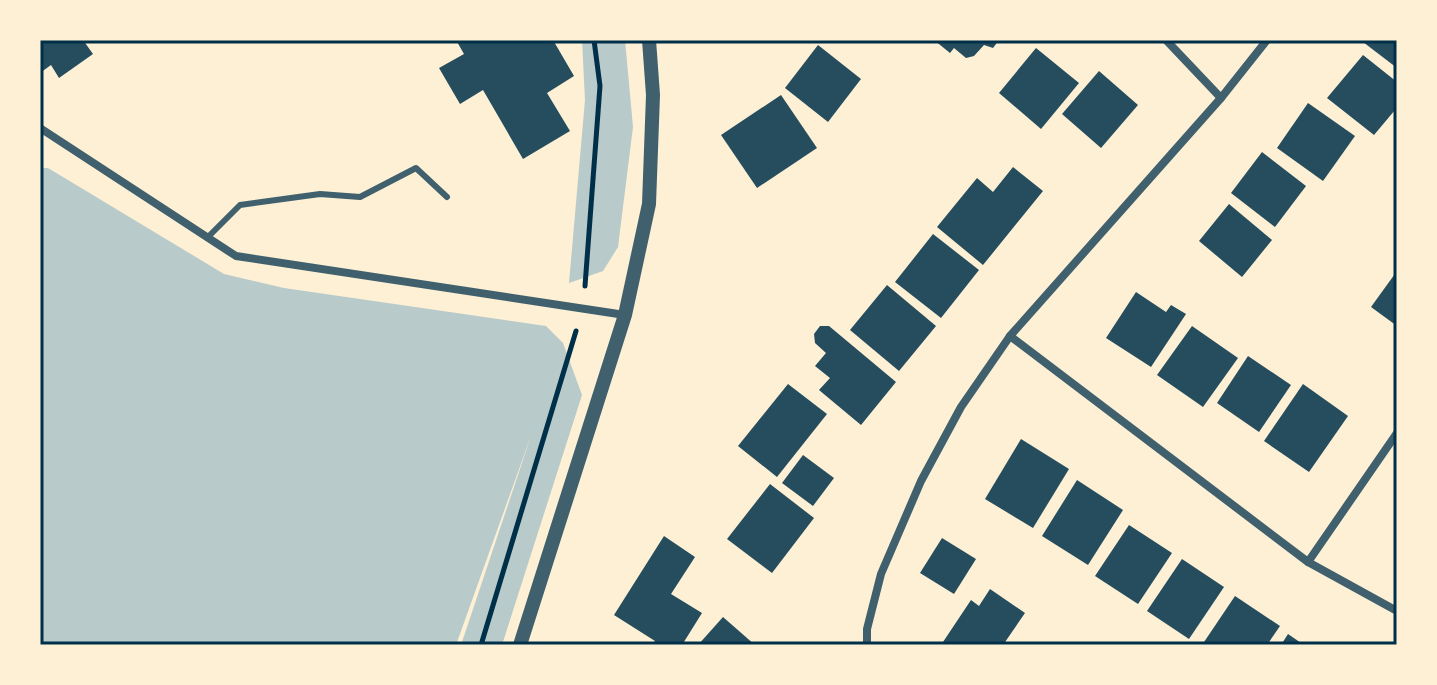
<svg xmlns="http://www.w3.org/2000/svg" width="1437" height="685" viewBox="0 0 1437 685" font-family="Commissioner,sans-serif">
	<rect width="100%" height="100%" fill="#fdf0d5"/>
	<g fill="#b9caca">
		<polygon points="582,40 625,40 633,127 618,247 603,271 569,283 585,100"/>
		<polygon points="40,168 48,168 224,274 284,288 546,326 563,343 582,395 502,645 461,645 532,433 456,645 40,645"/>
	</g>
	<g fill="#264d5e">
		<polygon points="40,40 83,40 93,54 59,78 51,65 40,73"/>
		<polygon points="456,40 553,40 574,76 547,93 570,131 523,159 483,90 460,104 439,68 464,54"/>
		<polygon points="934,40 999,40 993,48 984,45 974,56 966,58 954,48 950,53"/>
		<polygon points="1365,40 1397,40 1397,68 1363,42"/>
		<polygon points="818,45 861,79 828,122 785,88"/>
		<polygon points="1036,48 1079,83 1041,129 999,93"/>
		<polygon points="1363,55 1397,82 1397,112 1395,110 1374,135 1327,98"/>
		<polygon points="1099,71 1138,105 1101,148 1062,114"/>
		<polygon points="781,95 817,148 757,188 721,135"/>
		<polygon points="1308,103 1355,136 1323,181 1277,148"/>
		<polygon points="1262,152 1306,186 1275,227 1231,193"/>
		<polygon points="1013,167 1043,191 983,265 937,227 977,178 993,192"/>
		<polygon points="1229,204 1272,240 1242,277 1199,241"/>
		<polygon points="933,234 979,270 941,318 895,282"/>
		<polygon points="1397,271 1397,326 1371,307"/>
		<polygon points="887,285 936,326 899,371 850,330"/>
		<polygon points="1136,292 1166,312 1171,305 1186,314 1151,367 1106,338"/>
		<polygon points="820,326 829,326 896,382 861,425 819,390 830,378 815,366 826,353 815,343 814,334"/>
		<polygon points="1192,326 1238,358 1203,407 1157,375"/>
		<polygon points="1248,356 1291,385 1259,432 1217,403"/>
		<polygon points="788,384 827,414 777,477 738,446"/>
		<polygon points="1303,384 1348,416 1309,472 1264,441"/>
		<polygon points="1021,439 1069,469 1033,528 985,499"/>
		<polygon points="803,455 834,478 813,506 782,483"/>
		<polygon points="1077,480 1123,510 1088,565 1042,536"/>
		<polygon points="770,484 814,518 772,573 727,539"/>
		<polygon points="1129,525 1172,553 1138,604 1095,576"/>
		<polygon points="664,536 695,557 671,594 702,613 682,645 652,645 655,641 614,615"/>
		<polygon points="942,538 976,559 954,594 920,573"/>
		<polygon points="1182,559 1224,587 1189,639 1147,611"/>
		<polygon points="990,589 1025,613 1003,645 941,645 971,600 979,606"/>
		<polygon points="1235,596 1280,626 1267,645 1202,645"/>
		<polygon points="723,617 755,645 698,645"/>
		<polygon points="1288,634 1304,645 1281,645"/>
	</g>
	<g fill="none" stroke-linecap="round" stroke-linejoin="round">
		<g stroke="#003049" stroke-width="5">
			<polyline points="585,286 600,86 594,40"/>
			<polyline points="481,645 576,331"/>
		</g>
		<polyline stroke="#3f606c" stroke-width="6" points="207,238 240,205 320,194 360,197 416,168 447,197"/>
		<g stroke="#3f606c" stroke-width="8">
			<polyline points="1166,40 1221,98"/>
			<polyline points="40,128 236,256 625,315"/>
			<polyline points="1010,336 1308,562 1397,611"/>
			<polyline points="1308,562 1397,433"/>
			<polyline points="867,645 867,629 881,574 921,481 961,407 1010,336 1221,98 1267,40"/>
		</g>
		<polyline stroke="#3f606c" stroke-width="14" points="520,645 625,315 649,204 653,95 649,40"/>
	</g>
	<rect width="1437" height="685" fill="none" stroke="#fdf0d5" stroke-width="84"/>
	<rect x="42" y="42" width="1353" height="601" fill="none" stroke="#003049" stroke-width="3"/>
</svg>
